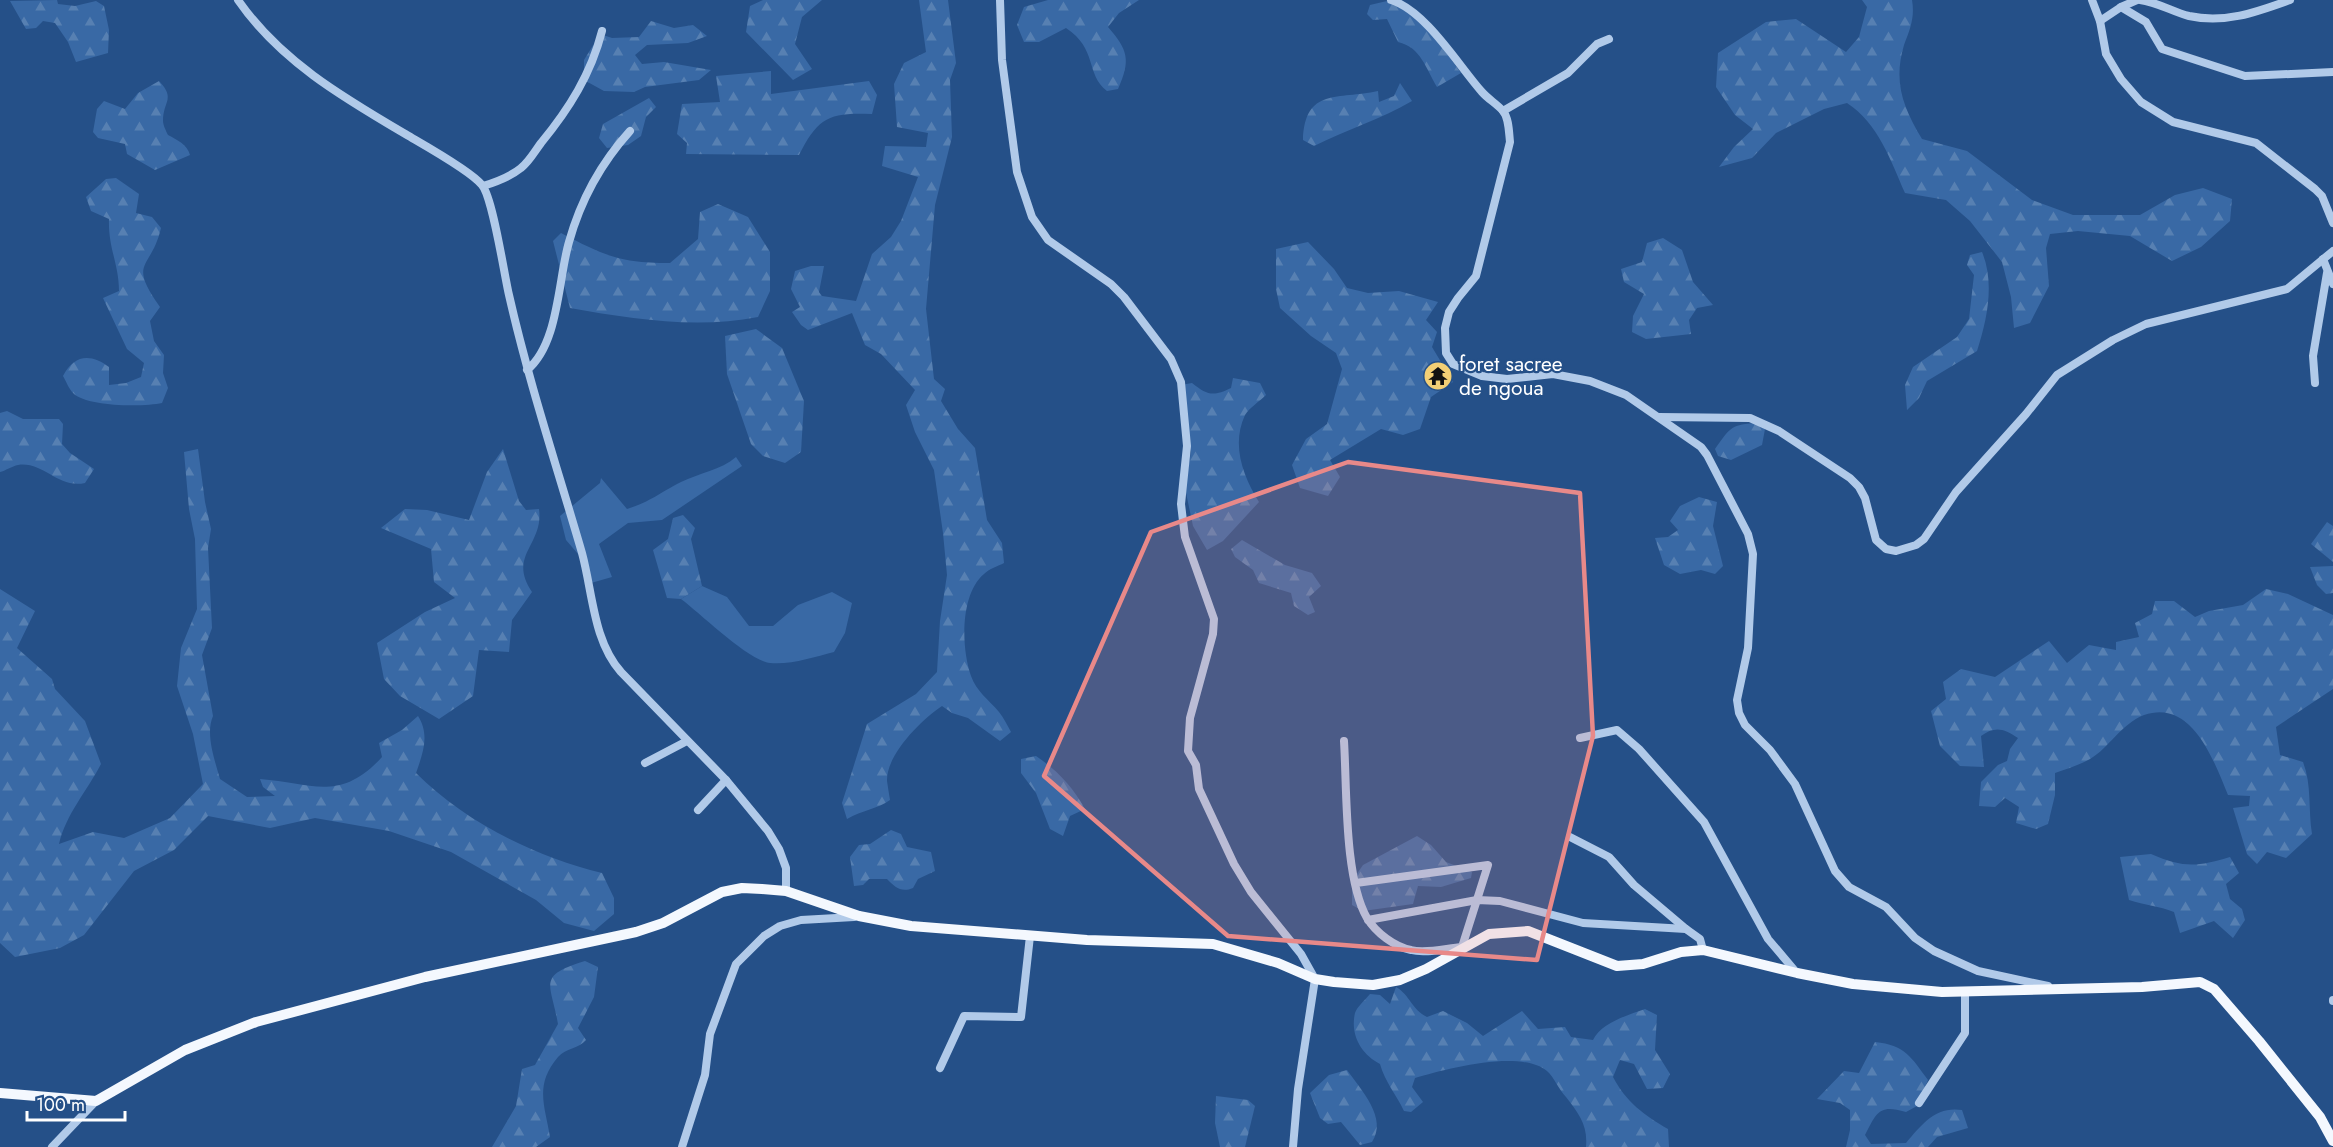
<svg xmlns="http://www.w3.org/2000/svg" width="2333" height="1147" viewBox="0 0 2333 1147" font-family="Jost,sans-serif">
	<defs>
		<pattern id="forest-firs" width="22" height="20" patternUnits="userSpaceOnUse" patternTransform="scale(1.5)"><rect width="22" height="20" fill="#3969a5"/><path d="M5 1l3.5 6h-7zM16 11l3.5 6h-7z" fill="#5780b2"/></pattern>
	</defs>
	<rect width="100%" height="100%" fill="#255088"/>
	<g fill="#3969a5">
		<path d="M736 457 742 466 662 520 628 523 599 544 612 577 591 583 584 561 566 540 560 516 600 483 601 478 627 509C652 501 659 493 681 482 699 473 721 470 736 457Z"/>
		<path d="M702 586 727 597 749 626H773L798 605 832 592 852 603 845 633 834 652C814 657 791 665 770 663 749 661 701 614 681 599Z"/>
	</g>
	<g fill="url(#forest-firs)">
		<polygon points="57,0 58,4 75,6 96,1 104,6 109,30 108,53 76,62 68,42 55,23 43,21 36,28 26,29 10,1"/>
		<polygon points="763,0 822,0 802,17 795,44 812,69 793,80 746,32 750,6"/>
		<path d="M919 0H948L956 63 950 80 952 137 935 205 926 309 934 379 945 389 941 401 958 429 975 448 987 520 1002 543 1004 563C998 566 989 569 984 574 960 594 961 648 971 676 976 691 989 700 999 712 1004 718 1007 725 1011 732L1000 741 968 718 952 713 942 706C921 720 886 755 887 781 888 788 889 794 890 800 878 809 862 810 847 819L842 803 867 724 916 694 937 672 940 621 947 575 943 533 934 470 915 432 906 405 915 390 881 354 865 345 852 313 808 330 801 325 792 312 800 307 791 289 795 271 811 266H824L819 292 822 296 856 301 872 254 891 237 901 221 918 177 882 166 885 146 926 147 928 133 897 127 894 84 904 63 926 52Z"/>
		<path d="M1048 0H1139L1119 13 1108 27C1128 50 1131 60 1118 89L1107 91C1085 74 1098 49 1066 28L1039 42H1024L1017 25 1024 7Z"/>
		<path d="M1862 0H1912C1915 18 1910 29 1904 45 1893 82 1903 107 1922 139L1967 151 2032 200 2073 215H2140L2175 195 2203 188 2232 199 2230 221 2201 247 2172 261 2130 236 2078 231 2050 234 2046 248 2049 286 2030 323 2014 328 2011 297 2002 262 1970 221 1946 200 1905 193C1891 161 1878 123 1847 103L1824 109 1776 133 1752 158 1719 167 1734 147 1753 129 1735 115 1716 87 1718 53 1766 22 1796 19 1846 52 1859 37 1867 7Z"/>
		<path d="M1387 1C1420 11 1441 46 1461 73L1437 87C1426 69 1421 47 1398 42L1387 19 1373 20 1367 14 1370 5Z"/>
		<polygon points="651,21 674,28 693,25 707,36 688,43 647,45 635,55 642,64 664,62 711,70 699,80 645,87 634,92 604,91 584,80 584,60 600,34 612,38 639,37"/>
		<path d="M771 71V94L869 81 877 95 872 114C830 112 818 117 799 155L686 154 687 143 677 134 682 104 720 102 716 76Z"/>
		<path d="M159 81C176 99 163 101 163 121 163 125 166 131 168 135 177 140 187 144 190 155L155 170 127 154 125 144 98 138 93 132 97 109 104 101 125 109 138 93Z"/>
		<path d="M1400 83 1412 101C1381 119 1346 130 1314 146L1303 140C1305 87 1338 100 1378 91L1379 102 1394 96Z"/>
		<polygon points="649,98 656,107 646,117 641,136 628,145 607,148 599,138 603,124"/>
		<path d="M116 178 139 194 136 213 152 217 161 228C151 271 127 260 160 307L150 321 154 341 164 355 163 373 168 388 162 403C143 407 87 407 73 393 69 389 66 381 63 376 74 355 90 353 109 367V385L126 383 141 377 144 363 127 349 103 298 119 291C119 264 108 248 109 219L91 211 86 197 106 179Z"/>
		<path d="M718 204 748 217 770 252V291L758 317C696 329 632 319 570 308L553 241 561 233C605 256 620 263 670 263L698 239 700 212Z"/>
		<polygon points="1663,238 1682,250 1693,282 1713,305 1697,308 1689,320 1691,334 1646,339 1632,332 1633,316 1644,294 1624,282 1621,269 1642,262 1647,243"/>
		<polygon points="1308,242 1334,269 1347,288 1368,293 1399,291 1438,302 1426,320 1437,332 1432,347 1453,382 1431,397 1420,429 1403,435 1381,429 1330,460 1340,477 1328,496 1300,488 1292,465 1306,439 1327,424 1342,369 1336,353 1311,336 1280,308 1276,289 1276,249"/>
		<path d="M1982 252C1995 283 1987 320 1977 351L1927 381 1919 398 1907 410 1905 385 1913 367 1957 337 1969 319 1974 275 1967 265 1970 255Z"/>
		<polygon points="756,329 782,348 804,401 801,452 785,463 763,456 751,444 727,374 725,336"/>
		<path d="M1233 378 1260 383 1266 395C1260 401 1249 408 1245 415 1231 445 1243 476 1259 502L1223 541 1207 550 1193 526 1185 488 1191 452 1181 385 1192 383C1207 395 1213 397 1231 388Z"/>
		<path d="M7 411 23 419H59L63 424 62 444 70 453 94 469 85 483C58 489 43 461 18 465 12 466 5 471 0 472V413Z"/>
		<path d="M1754 423 1765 429 1762 445 1731 460 1718 456 1715 449C1729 430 1729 425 1754 423Z"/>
		<path d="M198 449 205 502 211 529 208 548 212 628 202 655 213 716C205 734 215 761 220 779L247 797 275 796 263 787 260 779C312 783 340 803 382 757L379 743 402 730 418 716C430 735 423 753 416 773 465 822 535 857 602 873L614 898V914L594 931 564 923 536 900 451 852 389 831 315 818 270 828 208 816 174 850 134 871 84 935 60 948 15 957 0 943V589L35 611 17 648 52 679 55 689 85 721 101 764C87 791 66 814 59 844L93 832 124 838 170 818 203 784 193 734 177 686 181 648 197 609 195 539 189 509 184 452Z"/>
		<path d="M503 449 519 501 526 510 539 509C544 545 507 555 532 592L512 620 509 652 479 650 473 696 439 719 400 696 384 679 377 643 425 612 455 598 434 582 431 549 381 528 405 509 427 510 469 520 487 472Z"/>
		<polygon points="1699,497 1717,502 1713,526 1723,566 1715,574 1701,570 1680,574 1664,565 1655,538 1668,537 1678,530 1670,521 1680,506"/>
		<polygon points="683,515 695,528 691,539 702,586 681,599 667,598 653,550 668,539 673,518"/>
		<polygon points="2327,522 2333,526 2333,562 2311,544"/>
		<polygon points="1242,540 1285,565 1312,573 1321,586 1309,597 1315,612 1308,615 1294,606 1291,593 1259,583 1253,570 1235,557 1231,549"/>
		<polygon points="2333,566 2333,593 2326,594 2317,585 2310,567"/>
		<path d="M2266 589 2288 594 2333 615V689L2276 727 2280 755 2303 762C2312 785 2308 810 2312 834L2286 858 2267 852 2257 864 2247 854 2233 808 2249 806 2250 796 2228 795C2214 761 2192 698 2144 715 2121 724 2109 748 2090 759 2080 765 2066 769 2055 773V795L2048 824 2036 829 2016 823 2019 807 2005 798 1995 807 1979 806 1981 782 1998 765 2007 761 2010 749 2018 738C2004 728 1994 726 1981 736L1984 767 1960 766 1940 746 1931 711 1946 699 1943 682 1961 669 1995 677 2049 641 2067 663 2089 645 2116 650V642L2139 637 2135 623 2152 614 2155 601H2174L2195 617 2209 611 2243 605Z"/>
		<path d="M1036 756C1058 771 1072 786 1085 809L1070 816 1063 836 1050 829 1036 793 1021 773V759Z"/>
		<path d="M891 830 901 834 907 847 931 852 935 871 918 879 913 888C901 893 895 887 887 879H869L863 885 854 886 850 857 859 845 870 844Z"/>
		<polygon points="1417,836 1431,845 1446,862 1472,872 1471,878 1441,887 1418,886 1413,904 1363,911 1352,905 1352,881 1363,865"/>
		<path d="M2151 854C2183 868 2197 867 2230 857L2239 873 2226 884 2230 899 2242 909 2245 920 2233 938 2214 921 2180 933 2174 912C2159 906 2145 905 2129 900L2120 857Z"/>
		<path d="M585 961 598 967 594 997 578 1028 586 1040C578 1049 566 1048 558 1057 534 1085 545 1106 550 1137L536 1147H492L516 1106 522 1069 535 1065 558 1024C551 983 536 976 585 961Z"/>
		<path d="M1396 987C1410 995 1412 1010 1427 1017L1443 1011 1467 1023 1483 1036 1522 1011 1538 1029 1565 1027 1571 1037 1593 1040C1601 1023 1628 1015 1645 1009L1657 1015 1655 1050 1670 1074 1663 1088 1647 1089 1634 1064 1620 1060 1613 1077C1626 1102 1644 1115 1668 1129L1669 1147H1586C1588 1125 1579 1114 1566 1097 1559 1090 1554 1077 1547 1071 1520 1049 1446 1069 1415 1078L1412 1087 1423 1102 1411 1112 1404 1111C1396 1094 1385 1082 1380 1064 1361 1054 1350 1035 1355 1013 1357 1007 1365 1000 1370 994L1380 995 1390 1004Z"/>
		<path d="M1875 1042C1905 1045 1911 1057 1928 1080L1917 1106 1906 1112C1879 1104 1877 1112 1865 1135L1871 1144 1906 1143C1922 1124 1936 1106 1962 1110L1968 1128 1937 1137 1928 1147H1846L1850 1130V1110L1840 1103 1817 1099 1844 1071 1859 1073Z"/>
		<path d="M1347 1070C1361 1090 1388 1118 1372 1142L1360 1145 1341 1122 1328 1124 1320 1118 1310 1093 1329 1075Z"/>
		<polygon points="1216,1096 1248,1100 1255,1106 1245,1147 1220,1147 1215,1123"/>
	</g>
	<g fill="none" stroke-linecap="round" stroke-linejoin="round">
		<g stroke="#b1cae9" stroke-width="8">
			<path d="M238 0C280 61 344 98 407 135 424 145 471 171 482 185 493 198 504 274 509 295 529 383 557 467 582 553 593 594 593 640 621 672L726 780 768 831 779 849 786 868V891"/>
			<polyline points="1000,0 1002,60 1017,172 1032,217 1048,240 1111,284 1124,297 1171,359 1181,382 1187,446 1181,504 1183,521 1185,537 1214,619 1213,634 1190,718 1188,751 1196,765 1199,789 1234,864 1251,892 1301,954 1315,979 1298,1089 1293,1147"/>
			<path d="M1391 0C1426 11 1458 65 1482 92 1488 99 1497 104 1503 111 1509 118 1509 133 1510 142L1476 276 1458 298 1449 312 1445 328 1446 353 1453 364 1482 376 1507 379 1553 374 1590 381 1626 395 1701 447 1707 455 1748 534 1753 554 1748 648 1737 700 1739 713 1745 725 1770 750 1795 784 1835 871 1849 887 1886 907 1915 938 1934 951 1978 971 2048 986"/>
			<polyline points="2092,0 2100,21 2106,54 2121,79 2141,102 2173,122 2256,143 2315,189 2322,196 2333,223"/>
			<path d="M2140 0C2157 2 2173 12 2189 16 2225 24 2257 12 2290 0"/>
			<polyline points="2121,7 2137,0"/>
			<polyline points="2100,21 2121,7 2146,22 2162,49 2245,76 2333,72"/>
			<polyline points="1503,111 1568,73 1597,44 1609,39"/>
			<path d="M483 186C496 182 510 177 521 168 529 162 535 151 541 143 569 109 591 74 602 31"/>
			<polyline points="2323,259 2333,284"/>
			<path d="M527 370C559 344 558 279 569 242 581 199 601 163 630 131"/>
			<polyline points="2315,383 2313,356 2327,273"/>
			<polyline points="1659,417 1750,418 1779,431 1850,478 1859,487 1865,498 1876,540 1886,549 1896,551 1916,545 1924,539 1956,492 2026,414 2057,375 2113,340 2146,324 2287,289 2333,251"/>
			<polyline points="1580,738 1617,730 1639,749 1704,822 1768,939 1796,972"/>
			<path d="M1344 741C1347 788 1344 878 1367 918 1376 933 1395 947 1411 950 1426 954 1447 948 1462 947L1488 865 1356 883"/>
			<polyline points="645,763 687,741"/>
			<polyline points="698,810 726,780"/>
			<polyline points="1570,837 1609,857 1634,885 1686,929"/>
			<polyline points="1368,920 1477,900 1500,901 1583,923 1686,929 1700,939 1703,950"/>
			<polyline points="2333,1000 2333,1001"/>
			<polyline points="940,1068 964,1016 1021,1017 1030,936"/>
			<polyline points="1919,1103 1965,1033 1965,994"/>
			<polyline points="52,1147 96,1101"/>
			<polyline points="682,1147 705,1075 710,1034 736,964 764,936 780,926 801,920 854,917"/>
		</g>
		<polyline stroke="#f4f8fe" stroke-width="10" points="0,1093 96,1101 185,1050 256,1022 425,977 636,932 663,923 722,892 742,888 762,889 786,891 859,916 911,926 1087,940 1213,944 1278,963 1315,979 1334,982 1373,985 1400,980 1426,969 1489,934 1528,931 1617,966 1643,964 1681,952 1703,950 1797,973 1853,984 1942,992 2142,987 2200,982 2214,989 2259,1041 2320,1117 2333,1141"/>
	</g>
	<path fill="#e88989" fill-opacity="0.2" stroke="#e88989" stroke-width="4.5" stroke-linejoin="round" d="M1348 462 1580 493 1593 736 1537 960 1228 936 1044 776 1151 532Z"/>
	<defs>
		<g id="temple-disc" transform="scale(1.5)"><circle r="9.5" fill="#f3cf75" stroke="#255088"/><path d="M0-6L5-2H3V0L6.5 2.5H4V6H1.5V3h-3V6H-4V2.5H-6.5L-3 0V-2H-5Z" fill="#111"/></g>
	</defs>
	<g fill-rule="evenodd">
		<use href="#temple-disc" x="1438" y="376"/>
	</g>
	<g text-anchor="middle" stroke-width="4.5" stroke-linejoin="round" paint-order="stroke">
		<g font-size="21" fill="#fff" stroke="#255088" text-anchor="start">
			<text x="1459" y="371">foret sacree<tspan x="1459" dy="24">de ngoua</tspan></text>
		</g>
	</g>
	<path d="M27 1111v9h98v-9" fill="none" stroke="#ffffff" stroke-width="3"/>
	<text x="36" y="1111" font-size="18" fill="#ffffff" stroke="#255088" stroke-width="4.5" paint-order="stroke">100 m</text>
</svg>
